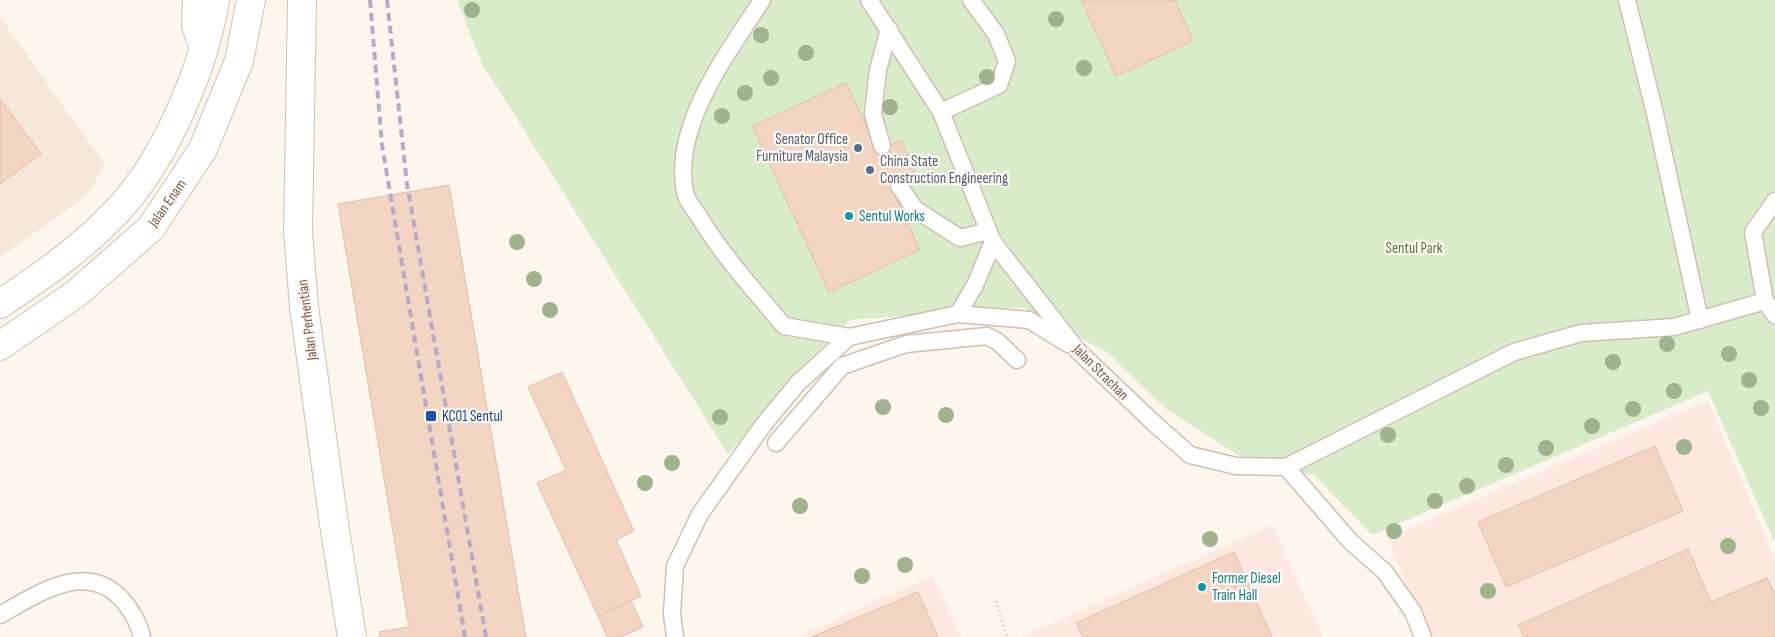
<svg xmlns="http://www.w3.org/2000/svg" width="1775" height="637" viewBox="0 0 1775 637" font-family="'Sofia Sans Condensed',sans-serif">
	<rect width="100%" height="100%" fill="#fdf6ec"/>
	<polygon fill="#f5e8da" points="0,17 105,165 85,197 0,257"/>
	<g fill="#fde8e0">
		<polygon points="1708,401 1775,560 1775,637 1429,637 1387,538"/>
		<polygon points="1272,525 1323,637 1022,637"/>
		<polygon points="932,576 961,637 797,637"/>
	</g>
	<polygon fill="#d8ecc9" points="457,0 1775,0 1775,543 1708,391 1372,535 1314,475 1261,470 1166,409 1108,353 1022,307 850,320 728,454 481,62"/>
	<g fill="#f3d5c3" stroke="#e6bba3">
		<polygon points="1081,0 1175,0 1193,41 1116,76"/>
		<polygon points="846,83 878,151 901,140 915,171 889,183 920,250 829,292 752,126"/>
		<polygon points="0,99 41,154 0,184"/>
		<polygon points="449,185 526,637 380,637 379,632 409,627 338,204"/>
		<polygon points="562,372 634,531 616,540 641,596 598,616 537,483 566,470 528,387"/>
		<polygon points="1655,446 1683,511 1506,587 1478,522"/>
		<polygon points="1688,549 1711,602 1767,578 1775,595 1775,637 1524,637 1518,625"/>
		<polygon points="1234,552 1272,637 1083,637 1076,623"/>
		<polygon points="918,592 938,637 812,637"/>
		<polygon points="631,600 643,627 621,637 607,637 598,616"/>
	</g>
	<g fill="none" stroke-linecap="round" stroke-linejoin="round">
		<g stroke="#d1beb0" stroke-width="19">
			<g id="service">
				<path d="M762 0C728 53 672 125 685 192 686 200 694 209 698 215 722 255 754 290 784 326L849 337 958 314 1029 320 1068 344"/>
				<polyline points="869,0 941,112 993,242 975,285 958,314"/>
				<polyline points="1627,0 1656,118 1700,320"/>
				<polyline points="941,112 999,85 1007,61 996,34 971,0"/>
				<polyline points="882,146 873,114 878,70 889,29"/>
				<polyline points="899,186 915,209 960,238 988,231"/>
				<polyline points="993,242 1078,351 1156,425 1190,455 1236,466 1286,467 1514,352 1581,333 1674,327 1765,301 1775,315"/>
				<polyline points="1765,301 1753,232 1775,201"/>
				<polyline points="776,443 842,366 906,344 987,336 997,341 1017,360"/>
				<polyline points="1286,467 1350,541 1385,572 1413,612 1423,637"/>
				<path d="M0 615C39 593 89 558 125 603 134 615 138 622 142 637"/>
				<polyline points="675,637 672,614 675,566 700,514 764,424 798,383 849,337"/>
			</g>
		</g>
		<g stroke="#d1beb0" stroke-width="30">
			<polyline id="minor" points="302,0 298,231 304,307 334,524 352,637"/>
		</g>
		<g stroke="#d1beb0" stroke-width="30">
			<polyline id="tertiary" points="197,0 196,25 203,46"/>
		</g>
		<g stroke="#d6c0b0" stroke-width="30">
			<g id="secondary">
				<path d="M0 304C42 276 84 247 119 209 166 158 204 68 215 0"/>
				<polyline points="0,346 77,293 151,228 203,149 239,61 251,0"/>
			</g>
		</g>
		<polyline stroke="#d9b8a5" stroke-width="3" stroke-dasharray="1 4" stroke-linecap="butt" points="996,601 1007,637"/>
		<use href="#service" stroke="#fff" stroke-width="16"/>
		<use href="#minor" stroke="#fff" stroke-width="28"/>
		<use href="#tertiary" stroke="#fff" stroke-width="28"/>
		<use href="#secondary" stroke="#fff" stroke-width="28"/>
		<g stroke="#b9a8c9" stroke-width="4" stroke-dasharray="8 5" stroke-linecap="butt">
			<polyline points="370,0 382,145 465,637"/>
			<polyline points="387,0 407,184 486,637"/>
		</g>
	</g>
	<g fill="#a0b28e">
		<circle cx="472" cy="10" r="8"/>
		<circle cx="1056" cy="19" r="8"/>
		<circle cx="761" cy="35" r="8"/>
		<circle cx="806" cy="53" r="8"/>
		<circle cx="1084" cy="68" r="8"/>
		<circle cx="987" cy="77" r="8"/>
		<circle cx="771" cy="78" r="8"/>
		<circle cx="745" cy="93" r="8"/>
		<circle cx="890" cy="107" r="8"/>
		<circle cx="722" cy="116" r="8"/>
		<circle cx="517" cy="242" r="8"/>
		<circle cx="534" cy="279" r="8"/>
		<circle cx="550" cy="310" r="8"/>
		<circle cx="1667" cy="344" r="8"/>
		<circle cx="1729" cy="354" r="8"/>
		<circle cx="1613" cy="362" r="8"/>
		<circle cx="1749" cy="380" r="8"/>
		<circle cx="1674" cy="391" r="8"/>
		<circle cx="883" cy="407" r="8"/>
		<circle cx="1761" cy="408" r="8"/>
		<circle cx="1633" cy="409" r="8"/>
		<circle cx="946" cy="415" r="8"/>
		<circle cx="720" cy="417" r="8"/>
		<circle cx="1592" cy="426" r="8"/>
		<circle cx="1388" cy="435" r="8"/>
		<circle cx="1684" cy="447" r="8"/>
		<circle cx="1546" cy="448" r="8"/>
		<circle cx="672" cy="463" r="8"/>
		<circle cx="1506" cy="465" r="8"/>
		<circle cx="645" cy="483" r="8"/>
		<circle cx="1467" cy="486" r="8"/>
		<circle cx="1435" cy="501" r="8"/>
		<circle cx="800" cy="506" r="8"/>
		<circle cx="1394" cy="531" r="8"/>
		<circle cx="1210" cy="539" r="8"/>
		<circle cx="1728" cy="546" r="8"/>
		<circle cx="905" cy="565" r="8"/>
		<circle cx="862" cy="576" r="8"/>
		<circle cx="1488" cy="591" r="8"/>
	</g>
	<g fill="#5c6f8a" stroke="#fffaf3" stroke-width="2">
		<circle cx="858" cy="148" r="5"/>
		<circle cx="870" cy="170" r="5"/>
	</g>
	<g fill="#0f9aa8" stroke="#fffaf3" stroke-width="2">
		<circle cx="849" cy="216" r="5"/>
		<circle cx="1202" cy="587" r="5"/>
	</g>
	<rect fill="#1a4fb4" stroke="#fffaf3" stroke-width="2" x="425" y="410" width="12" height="12" rx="2.5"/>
	<g text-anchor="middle" stroke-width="4.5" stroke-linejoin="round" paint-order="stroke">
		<g font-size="15" fill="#4e5e75" stroke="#fffaf3" text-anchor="end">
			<text x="848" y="144">Senator Office<tspan x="848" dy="17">Furniture Malaysia</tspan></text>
			<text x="880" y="166" text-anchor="start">China State<tspan x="880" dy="17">Construction Engineering</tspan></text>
		</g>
		<g font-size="15" fill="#7a5c4d" stroke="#fffaf3">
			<text transform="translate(167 203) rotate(-55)" y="5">Jalan Enam</text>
			<text transform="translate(307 320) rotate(-97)" y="5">Jalan Perhentian</text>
			<text transform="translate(1101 372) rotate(45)" y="5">Jalan Strachan</text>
		</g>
		<g font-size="15" fill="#0d838f" stroke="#fffaf3" text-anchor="start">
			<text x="859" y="221">Sentul Works</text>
			<text x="1212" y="583">Former Diesel<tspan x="1212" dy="17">Train Hall</tspan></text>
		</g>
		<g font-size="15" fill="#537a41" stroke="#fffaf3">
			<text x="1414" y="253">Sentul Park</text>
		</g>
		<g font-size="15" fill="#164399" stroke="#fffaf3" text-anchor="start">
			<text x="442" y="421">KC01 Sentul</text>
		</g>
	</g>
</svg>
